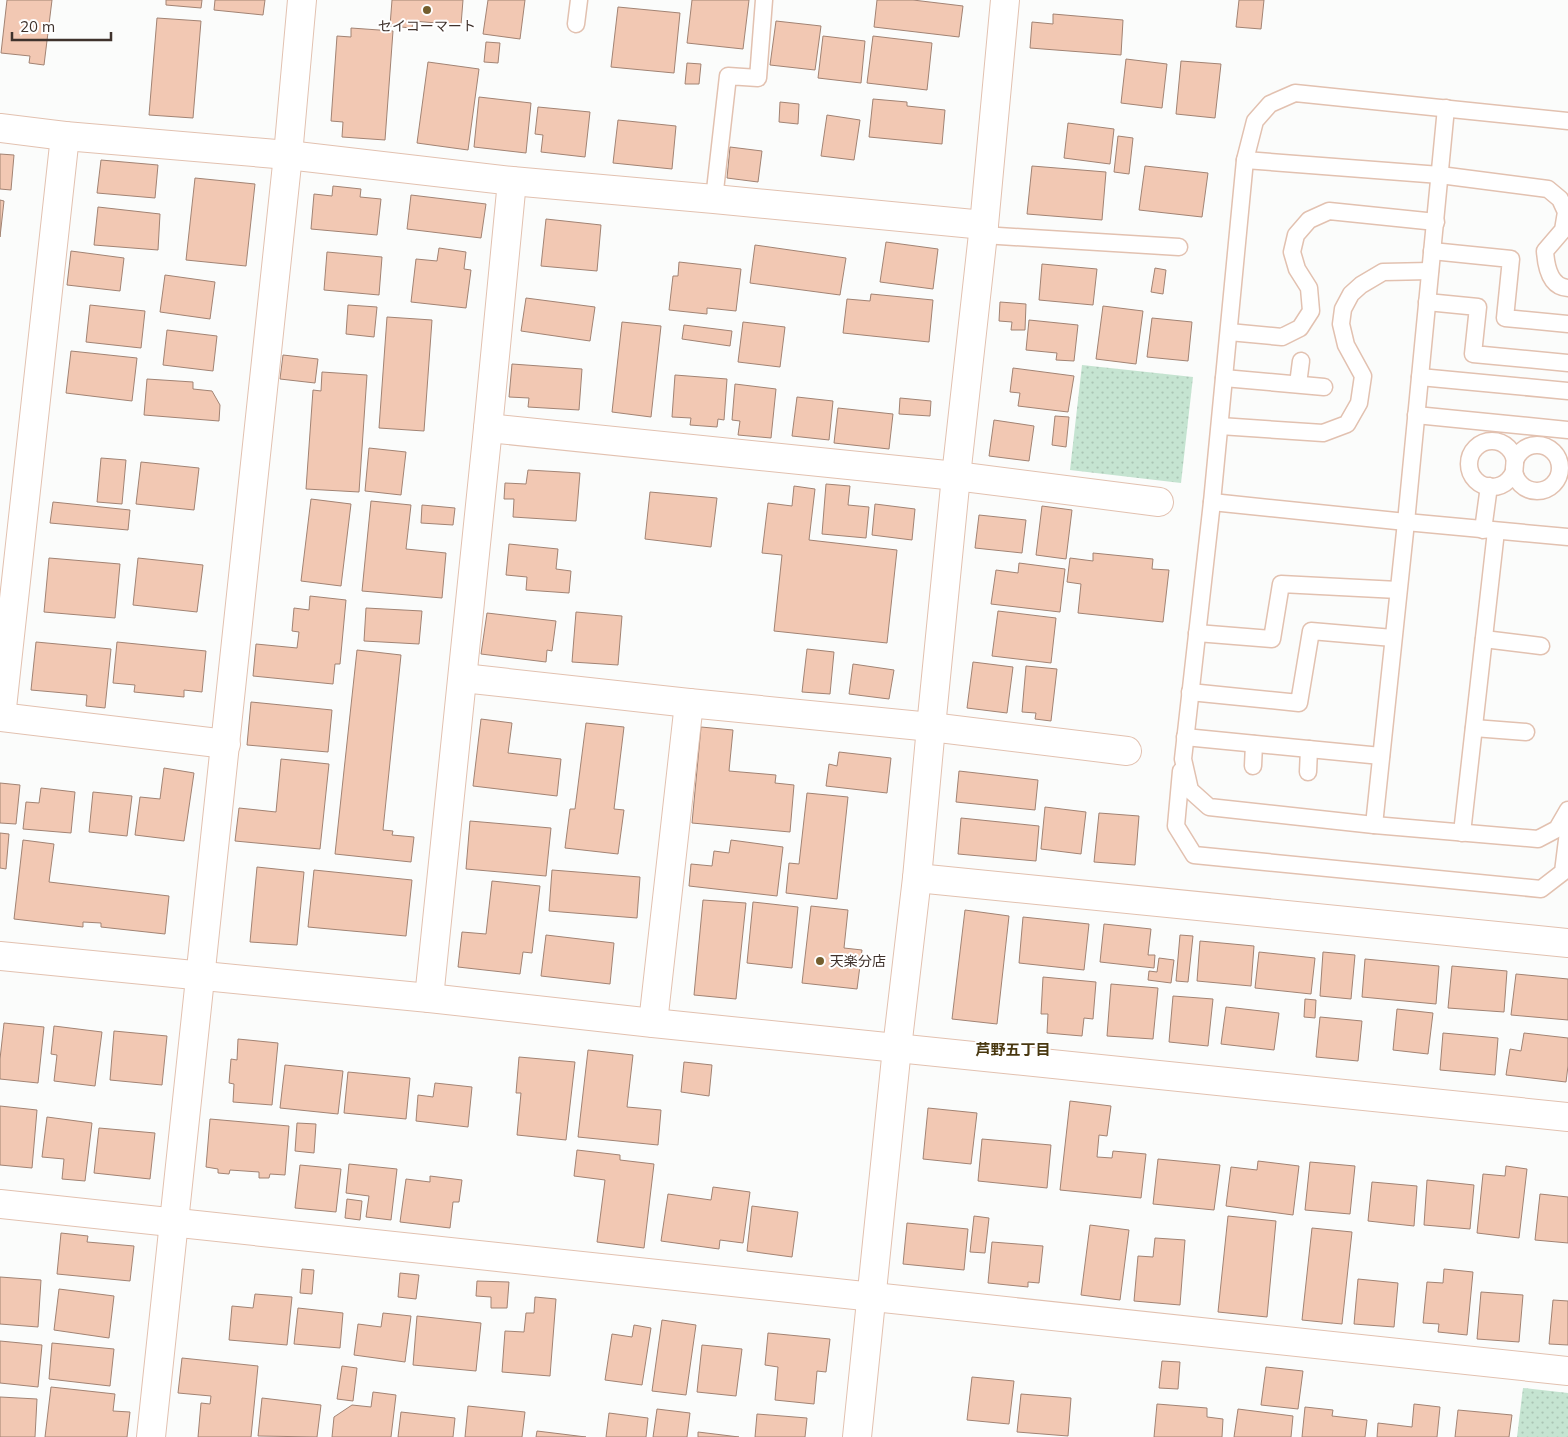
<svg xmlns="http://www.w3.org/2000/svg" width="1568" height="1437" viewBox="0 0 1568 1437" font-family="Mulish,'Noto Sans JP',sans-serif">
	<defs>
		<pattern id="grass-dots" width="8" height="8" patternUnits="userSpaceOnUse" patternTransform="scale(1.25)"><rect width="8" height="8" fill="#c5e4d1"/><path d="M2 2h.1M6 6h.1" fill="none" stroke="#aac4b4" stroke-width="1.8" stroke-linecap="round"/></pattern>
	</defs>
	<rect width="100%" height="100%" fill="#fbfcfb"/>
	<g fill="url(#grass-dots)">
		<polygon points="1082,365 1193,377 1181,483 1070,470"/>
		<polygon points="1523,1388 1568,1393 1568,1437 1517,1437"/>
	</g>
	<g fill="#f2c8b3" stroke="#a28373">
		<polygon points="7,0 52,0 44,65 29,63 30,56 1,53"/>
		<polygon points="166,0 202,0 201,8 166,5"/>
		<polygon points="215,0 265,0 263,15 214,10"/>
		<polygon points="392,0 463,0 461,25 413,21 412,28 390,26"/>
		<polygon points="488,0 525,0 520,39 483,34"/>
		<polygon points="692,0 749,0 743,49 687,43"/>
		<polygon points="877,0 913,0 963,6 959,37 874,27"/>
		<polygon points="1239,0 1264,0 1261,29 1236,27"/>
		<polygon points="618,7 680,13 674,73 611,67"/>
		<polygon points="1053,14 1123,20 1121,55 1030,48 1032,22 1053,24"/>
		<polygon points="157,18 201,21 193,118 149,115"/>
		<polygon points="776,21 821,26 815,70 770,65"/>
		<polygon points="351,28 393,31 385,140 342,137 343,122 331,121 337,36 351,37"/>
		<polygon points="823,36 865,41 861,83 818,78"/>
		<polygon points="873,36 932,43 927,90 867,83"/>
		<polygon points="486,42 500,43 498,63 484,62"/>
		<polygon points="1126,59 1167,64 1162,108 1121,103"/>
		<polygon points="1181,61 1221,64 1215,118 1176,114"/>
		<polygon points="428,62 479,69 468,150 417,143"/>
		<polygon points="687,63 701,64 699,84 685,84"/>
		<polygon points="479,97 531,103 526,153 474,147"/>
		<polygon points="873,99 907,102 907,106 945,110 942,144 869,137"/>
		<polygon points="780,102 799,104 798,124 779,122"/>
		<polygon points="538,107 590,112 585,157 541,152 543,135 535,134"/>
		<polygon points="827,115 860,120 854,160 821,156"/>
		<polygon points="618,120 676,126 672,169 613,163"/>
		<polygon points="1068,123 1114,129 1110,164 1064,158"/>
		<polygon points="1118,136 1133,138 1129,174 1114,172"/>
		<polygon points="730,147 762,151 758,182 727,178"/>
		<polygon points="0,154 14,155 11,190 0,189"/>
		<polygon points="101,160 158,165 155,198 97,193"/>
		<polygon points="1032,166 1106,172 1102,220 1027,214"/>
		<polygon points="1145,166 1208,173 1202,217 1139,210"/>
		<polygon points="195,178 255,184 246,266 186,260"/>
		<polygon points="333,186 361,189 360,197 381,199 377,235 311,229 314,194 332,196"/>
		<polygon points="411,195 486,204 481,238 407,229"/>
		<polygon points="0,200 4,201 0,237"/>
		<polygon points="98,207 160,214 158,250 94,245"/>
		<polygon points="546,219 601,225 597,271 541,266"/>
		<polygon points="886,242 938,249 933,289 880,282"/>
		<polygon points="755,245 846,258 840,295 750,283"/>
		<polygon points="439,248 466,252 464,269 471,270 466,308 411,302 416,259 437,261"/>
		<polygon points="71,251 124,258 120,291 67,285"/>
		<polygon points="327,252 382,257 379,295 324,290"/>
		<polygon points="679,262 741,269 736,311 707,308 707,314 669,310 673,276 678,276"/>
		<polygon points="1042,264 1097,269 1093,305 1039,300"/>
		<polygon points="1155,268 1166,270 1163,294 1151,292"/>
		<polygon points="165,275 215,282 210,319 160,312"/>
		<polygon points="871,294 933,300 929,342 843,333 847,299 870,301"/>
		<polygon points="526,298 595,307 590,341 521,331"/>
		<polygon points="1000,302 1026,304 1025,330 1011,330 1012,322 999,321"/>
		<polygon points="90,305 145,311 141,348 86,342"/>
		<polygon points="348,305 377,307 374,337 346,334"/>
		<polygon points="1103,306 1143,311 1136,364 1096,359"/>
		<polygon points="387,317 432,320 424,431 379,428"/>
		<polygon points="1152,318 1192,322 1188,361 1147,357"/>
		<polygon points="1029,320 1078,325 1074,361 1056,360 1057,353 1026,350"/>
		<polygon points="622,322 661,326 651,417 612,412"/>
		<polygon points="743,322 785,327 780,367 738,362"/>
		<polygon points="684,325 732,331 730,346 682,339"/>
		<polygon points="167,330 217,336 213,371 163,365"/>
		<polygon points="71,351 137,358 132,401 66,393"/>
		<polygon points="283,355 318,359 315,383 280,379"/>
		<polygon points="512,364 582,369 579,410 528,407 529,398 509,397"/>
		<polygon points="1013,368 1074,376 1068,412 1018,406 1020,393 1010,392"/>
		<polygon points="322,372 367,375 359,492 306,489 313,390 321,391"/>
		<polygon points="675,375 727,379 724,420 718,419 717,427 690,425 691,418 672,417"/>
		<polygon points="147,379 193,382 193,389 212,391 220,405 219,421 144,415"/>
		<polygon points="735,384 776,389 771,438 738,435 740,421 732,420"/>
		<polygon points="797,397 833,401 829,440 792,436"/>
		<polygon points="900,398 931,401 930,416 899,414"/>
		<polygon points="838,408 893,414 889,449 834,443"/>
		<polygon points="1055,416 1069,417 1066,447 1052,445"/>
		<polygon points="994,420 1034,426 1029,461 989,456"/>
		<polygon points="369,448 406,452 401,495 365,491"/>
		<polygon points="101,458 126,460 122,504 97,502"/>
		<polygon points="141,462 199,468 194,510 136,504"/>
		<polygon points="528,470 580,473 576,521 513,517 514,499 504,499 505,483 526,484"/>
		<polygon points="826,484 850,486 848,505 869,507 866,538 822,534"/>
		<polygon points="794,486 815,489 809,540 897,550 887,643 774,631 782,555 762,553 768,503 792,506"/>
		<polygon points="650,492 717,498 711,547 645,539"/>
		<polygon points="311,499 351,504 341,586 301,581"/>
		<polygon points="371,501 411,505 406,549 446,553 442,598 362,591"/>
		<polygon points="53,502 130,510 128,530 50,523"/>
		<polygon points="875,504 915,509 912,540 872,535"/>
		<polygon points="422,505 455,508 453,525 421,523"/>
		<polygon points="1042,506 1072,510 1066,559 1036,555"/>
		<polygon points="979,515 1026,520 1022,553 975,548"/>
		<polygon points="509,544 558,549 556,569 571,571 569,593 526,590 527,577 506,575"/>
		<polygon points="1093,553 1153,559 1152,569 1169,570 1163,622 1078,613 1081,584 1067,582 1070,558 1093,561"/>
		<polygon points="49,558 120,564 115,618 44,612"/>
		<polygon points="138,558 203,565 197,612 133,605"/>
		<polygon points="1019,563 1065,569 1060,612 991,604 996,570 1018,573"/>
		<polygon points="310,596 346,600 340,664 335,664 333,684 253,676 256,644 297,648 299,632 292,631 294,608 309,610"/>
		<polygon points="366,608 422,611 419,644 364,641"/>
		<polygon points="998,611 1056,618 1051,663 992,656"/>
		<polygon points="576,612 622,616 618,665 572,662"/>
		<polygon points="487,613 556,621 552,651 547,650 546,662 481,654"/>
		<polygon points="36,642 111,649 105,708 86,706 87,695 31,690"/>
		<polygon points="117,642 206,651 202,692 184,690 184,697 134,692 135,685 113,683"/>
		<polygon points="807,649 834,652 830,694 802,692"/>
		<polygon points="357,650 401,655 383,830 393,831 392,835 414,837 411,862 335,854"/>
		<polygon points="973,662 1013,667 1007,713 967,708"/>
		<polygon points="853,664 894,670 889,699 849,694"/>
		<polygon points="1026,666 1057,669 1051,721 1035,719 1036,713 1022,712"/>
		<polygon points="251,702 332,710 328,752 247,745"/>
		<polygon points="481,719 512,723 508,753 561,759 557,796 473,786"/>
		<polygon points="586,723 624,727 614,809 624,810 618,854 565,848 570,809 575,809"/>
		<polygon points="701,727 733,730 729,771 776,775 775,783 794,785 790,832 692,823"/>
		<polygon points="839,752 891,758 887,793 826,786 829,764 837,766"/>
		<polygon points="281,759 329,764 320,849 235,841 239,808 276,812"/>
		<polygon points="164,768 194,773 184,841 135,835 140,797 160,799"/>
		<polygon points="959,771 1038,780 1035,810 956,802"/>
		<polygon points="0,783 20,785 16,824 0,823"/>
		<polygon points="41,788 75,792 71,833 23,829 26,802 39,803"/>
		<polygon points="93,792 132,796 127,836 89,832"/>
		<polygon points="807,793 848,797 837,899 786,893 789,863 799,864"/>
		<polygon points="1045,807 1086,812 1081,854 1041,849"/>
		<polygon points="1099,813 1139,816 1135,865 1094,862"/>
		<polygon points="961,818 1039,826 1036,861 958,854"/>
		<polygon points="470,821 551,828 546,876 466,869"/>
		<polygon points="0,833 9,834 6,869 0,868"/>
		<polygon points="23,840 54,844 49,882 169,896 165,934 101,927 101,923 83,922 83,927 14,919"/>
		<polygon points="731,840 783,847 777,896 689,886 691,864 712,866 714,851 729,853"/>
		<polygon points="257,867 304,872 297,945 250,942"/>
		<polygon points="314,870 412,880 406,936 308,927"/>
		<polygon points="552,870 640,877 637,918 549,911"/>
		<polygon points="492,881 540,886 532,953 523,952 520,974 458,967 462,932 486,934"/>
		<polygon points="703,900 746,903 736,999 694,995"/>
		<polygon points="753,902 798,907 792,968 747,963"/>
		<polygon points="811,906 848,910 844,948 862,950 857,989 802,983"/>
		<polygon points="965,910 1009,916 997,1024 952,1019"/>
		<polygon points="1023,917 1089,924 1084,970 1019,963"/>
		<polygon points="1104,924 1151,929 1148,955 1155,955 1154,968 1100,962"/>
		<polygon points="546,935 614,943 610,984 541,976"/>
		<polygon points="1180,935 1193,936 1188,982 1176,981"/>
		<polygon points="1200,941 1254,946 1251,986 1197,981"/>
		<polygon points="1259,952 1315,958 1311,994 1255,988"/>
		<polygon points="1323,952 1355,955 1351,999 1320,996"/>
		<polygon points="1159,958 1174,960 1171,983 1148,980 1149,971 1157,972"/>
		<polygon points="1365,959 1439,966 1436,1004 1362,997"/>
		<polygon points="1452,966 1507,971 1504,1012 1448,1008"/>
		<polygon points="1516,974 1568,979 1568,1020 1511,1015"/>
		<polygon points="1043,977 1096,982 1093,1019 1084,1018 1082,1036 1047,1033 1048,1014 1041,1014"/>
		<polygon points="1111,984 1158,988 1153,1039 1107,1036"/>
		<polygon points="1173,996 1213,999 1208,1046 1169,1042"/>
		<polygon points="1305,999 1316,1000 1315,1018 1304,1017"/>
		<polygon points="1226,1007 1279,1013 1274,1050 1221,1044"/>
		<polygon points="1397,1009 1433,1013 1428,1054 1393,1050"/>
		<polygon points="1320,1017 1362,1021 1358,1061 1316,1057"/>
		<polygon points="4,1023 44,1027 38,1083 0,1079 0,1059"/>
		<polygon points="54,1026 102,1032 95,1086 54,1081 57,1055 51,1054"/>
		<polygon points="114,1031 167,1036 162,1085 110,1080"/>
		<polygon points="1443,1033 1498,1038 1495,1075 1440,1070"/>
		<polygon points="1524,1033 1568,1038 1568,1066 1566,1082 1506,1075 1510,1049 1521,1051"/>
		<polygon points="238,1039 278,1043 272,1105 233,1102 234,1084 229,1083 231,1059 237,1060"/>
		<polygon points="588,1050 633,1055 627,1107 661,1110 658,1145 578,1137"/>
		<polygon points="519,1057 575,1062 566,1140 517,1135 521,1093 516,1093"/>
		<polygon points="684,1062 712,1065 709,1096 681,1092"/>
		<polygon points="285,1065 343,1071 338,1114 280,1108"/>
		<polygon points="348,1072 410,1078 406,1119 344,1113"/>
		<polygon points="435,1083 472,1087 468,1127 416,1121 418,1095 433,1097"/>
		<polygon points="1070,1101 1111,1106 1107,1136 1099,1135 1097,1157 1112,1158 1113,1151 1146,1154 1141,1198 1060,1190"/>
		<polygon points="0,1106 37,1110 32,1168 0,1165"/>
		<polygon points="928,1108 977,1113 971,1164 923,1159"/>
		<polygon points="47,1117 92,1123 85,1181 62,1179 64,1159 42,1157"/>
		<polygon points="210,1119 289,1126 285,1175 270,1174 269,1178 259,1178 259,1172 230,1170 229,1174 218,1173 218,1169 206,1167"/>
		<polygon points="297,1123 316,1124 314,1153 295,1151"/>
		<polygon points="99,1128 155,1133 150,1179 94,1173"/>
		<polygon points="982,1139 1051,1145 1047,1188 978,1181"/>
		<polygon points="577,1150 620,1155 620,1160 654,1164 644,1248 597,1242 605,1180 574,1176"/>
		<polygon points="1158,1159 1220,1165 1214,1210 1153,1204"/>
		<polygon points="1258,1161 1299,1166 1293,1215 1226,1206 1231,1167 1257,1170"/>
		<polygon points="1310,1162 1355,1166 1350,1214 1305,1210"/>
		<polygon points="349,1164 397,1169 391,1220 366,1217 369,1196 346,1193"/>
		<polygon points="300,1165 341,1169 336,1212 295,1208"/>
		<polygon points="1506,1166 1527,1169 1519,1238 1477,1233 1483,1174 1505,1176"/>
		<polygon points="430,1176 462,1180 459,1202 453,1202 450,1228 400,1222 406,1179 430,1182"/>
		<polygon points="1427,1180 1474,1185 1470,1229 1424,1225"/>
		<polygon points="1372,1182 1417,1186 1414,1226 1368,1221"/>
		<polygon points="713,1187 750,1192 743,1243 720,1240 719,1249 661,1241 668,1194 711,1200"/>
		<polygon points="1540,1194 1568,1197 1568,1243 1535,1240"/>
		<polygon points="347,1199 362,1201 360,1220 345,1218"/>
		<polygon points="752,1206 798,1212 792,1257 747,1251"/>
		<polygon points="974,1216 989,1218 985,1253 970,1252"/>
		<polygon points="1228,1216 1276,1221 1267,1317 1218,1312"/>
		<polygon points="907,1223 968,1229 964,1270 903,1264"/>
		<polygon points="1090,1225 1129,1230 1120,1300 1081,1295"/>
		<polygon points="1312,1228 1352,1232 1342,1324 1302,1320"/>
		<polygon points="61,1233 88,1236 87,1242 134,1246 130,1281 57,1274"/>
		<polygon points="1155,1238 1185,1240 1180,1305 1134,1301 1138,1256 1153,1257"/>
		<polygon points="992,1242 1043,1246 1039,1283 1028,1282 1028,1287 988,1283"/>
		<polygon points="302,1269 314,1270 312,1294 300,1293"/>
		<polygon points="1444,1269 1473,1272 1467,1335 1438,1332 1439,1324 1423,1323 1427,1282 1443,1283"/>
		<polygon points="400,1273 419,1275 416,1299 398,1297"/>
		<polygon points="0,1277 41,1280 38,1327 0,1324"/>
		<polygon points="1358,1279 1398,1283 1394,1327 1354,1324"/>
		<polygon points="477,1281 509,1282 507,1308 491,1308 491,1297 476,1296"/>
		<polygon points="59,1289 114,1296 109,1338 54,1330"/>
		<polygon points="1481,1292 1523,1295 1519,1342 1477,1339"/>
		<polygon points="255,1294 292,1297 287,1345 229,1340 232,1306 253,1308"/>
		<polygon points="535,1297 556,1299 550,1376 502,1372 505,1331 524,1332 526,1313 534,1313"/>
		<polygon points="1553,1300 1568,1301 1568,1345 1549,1344"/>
		<polygon points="298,1308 343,1313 340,1348 294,1344"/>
		<polygon points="383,1313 411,1316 405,1362 354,1355 358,1324 381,1327"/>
		<polygon points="417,1316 481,1323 476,1371 413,1365"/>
		<polygon points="662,1320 696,1325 686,1395 652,1391"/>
		<polygon points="634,1325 651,1328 642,1385 605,1380 612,1334 632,1337"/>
		<polygon points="768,1333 830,1339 826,1372 817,1371 814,1404 775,1400 778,1367 765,1365"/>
		<polygon points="0,1341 42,1345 38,1387 0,1383"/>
		<polygon points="52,1343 114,1349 110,1386 49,1379"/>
		<polygon points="702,1345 742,1349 736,1396 697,1392"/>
		<polygon points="182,1358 258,1366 251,1437 198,1437 201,1403 210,1404 211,1396 178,1393"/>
		<polygon points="1162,1361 1180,1362 1178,1389 1159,1388"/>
		<polygon points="342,1366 357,1368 353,1401 337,1399"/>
		<polygon points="1266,1367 1303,1371 1298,1409 1261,1405"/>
		<polygon points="972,1377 1014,1381 1009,1424 967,1420"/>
		<polygon points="51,1387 115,1394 113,1411 130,1412 127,1437 45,1437"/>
		<polygon points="373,1392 396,1395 391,1437 332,1437 334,1417 352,1405 371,1407"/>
		<polygon points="1021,1394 1071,1398 1068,1436 1017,1432"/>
		<polygon points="0,1397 37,1399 35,1437 0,1437"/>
		<polygon points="262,1398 321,1405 317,1437 258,1436"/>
		<polygon points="1157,1404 1207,1408 1207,1417 1223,1419 1222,1437 1154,1437"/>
		<polygon points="1414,1404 1440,1407 1437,1437 1377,1437 1378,1423 1412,1427"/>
		<polygon points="468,1406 525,1412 522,1437 465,1437"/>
		<polygon points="1305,1407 1333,1410 1332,1416 1367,1420 1365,1437 1302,1437"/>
		<polygon points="657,1409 690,1413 687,1437 653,1437"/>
		<polygon points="1238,1409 1293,1416 1291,1437 1234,1437"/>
		<polygon points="1458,1410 1512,1415 1509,1437 1455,1437"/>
		<polygon points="401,1412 455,1418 453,1437 398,1437"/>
		<polygon points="609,1413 648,1418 646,1437 606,1437"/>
		<polygon points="757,1414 807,1418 805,1437 755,1437"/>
		<polygon points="537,1431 586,1437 536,1437"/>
		<polygon points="698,1432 739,1437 698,1437"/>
	</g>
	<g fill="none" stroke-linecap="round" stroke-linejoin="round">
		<g stroke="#e2c1b0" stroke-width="19">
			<g id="service">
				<polyline points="576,24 579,0"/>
				<polyline points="1568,121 1295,93 1270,104 1255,121 1245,160 1212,502 1183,759 1190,790 1209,807 1374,825 1538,839 1557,829 1568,810"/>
				<path d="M1245 160 1440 175 1548 189 1560 199 1566 212 1563 230 1545 251C1546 266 1550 287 1568 288"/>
				<polyline points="714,199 728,76 758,78 764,0"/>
				<polyline points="983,235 1179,247"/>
				<polyline points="1432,251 1511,259 1505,318 1568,324"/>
				<polyline points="1427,302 1478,307 1473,354 1568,363"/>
				<polyline points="1229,332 1282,337 1300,328 1311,311 1309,288 1297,269 1292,252 1296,235 1309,220 1329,211 1436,222"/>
				<polyline points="1420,377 1568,391"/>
				<polyline points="1224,378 1324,387"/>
				<polyline points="1298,384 1301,361"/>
				<polyline points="1416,415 1568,430"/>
				<polyline points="1220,426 1323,433 1347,424 1359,403 1363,376 1346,345 1341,324 1343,309 1351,294 1361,285 1383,272 1430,271"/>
				<circle cx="1492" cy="464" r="23"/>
				<circle cx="1537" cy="468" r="23"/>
				<polyline points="1212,502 1406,522 1568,537"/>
				<polyline points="1483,530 1489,486"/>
				<polyline points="1197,633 1272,639 1281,584 1398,590"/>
				<polyline points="1484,639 1541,646"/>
				<polyline points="1190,692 1299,703 1311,631 1393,638"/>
				<polyline points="1474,728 1526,732"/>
				<polyline points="1185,737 1381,756"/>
				<polyline points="1253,766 1254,744"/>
				<polyline points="1181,771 1176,826 1194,855 1541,889 1563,872 1568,832"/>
				<polyline points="1308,772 1309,749"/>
				<polyline points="1374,825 1406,522 1446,108"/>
				<polyline points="1462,833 1496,531"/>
			</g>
		</g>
		<g stroke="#e2c1b0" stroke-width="30">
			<g id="minor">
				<polyline points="0,128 65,136 288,155 512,181 714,199 984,225"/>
				<polyline points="488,428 956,476 1159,502"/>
				<polyline points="463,678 689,703 931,727 1127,751"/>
				<polyline points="0,717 226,744"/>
				<polyline points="1,717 65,136"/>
				<polyline points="917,878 1568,943"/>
				<polyline points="0,956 429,998 653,1023 1568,1117"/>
				<polyline points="429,998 488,428 512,181"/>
				<polyline points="653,1023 689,703"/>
				<polyline points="0,1204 1568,1371"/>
				<polyline points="151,1437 288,155 302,0"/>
				<polyline points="857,1437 897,1048 917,878 931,727 956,476 984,225 1005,0"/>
			</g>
		</g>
		<use href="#service" stroke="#fff" stroke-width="16"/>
		<use href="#minor" stroke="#fff" stroke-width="28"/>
	</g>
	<g fill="#745e2e" stroke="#fff" stroke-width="2">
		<circle cx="427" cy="10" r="5"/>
		<circle cx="820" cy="961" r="5"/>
	</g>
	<g text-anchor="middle" stroke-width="4" stroke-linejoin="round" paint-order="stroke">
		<g font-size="14" fill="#3f322c" stroke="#fff">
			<text x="427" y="31">セイコーマート</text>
			<text x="830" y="966" text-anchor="start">天楽分店</text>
		</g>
		<g font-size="15" font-weight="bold" fill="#493810" stroke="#fff">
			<text x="1013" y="1055">芦野五丁目</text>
		</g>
	</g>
	<path d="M12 32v8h99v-8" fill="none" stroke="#3f322c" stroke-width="2.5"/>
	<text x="20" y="32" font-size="15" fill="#3f322c" stroke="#ffffff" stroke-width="4" paint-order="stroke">20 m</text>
</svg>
